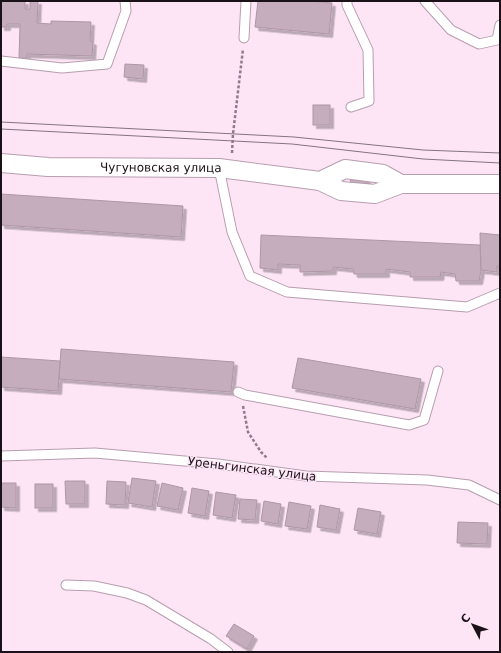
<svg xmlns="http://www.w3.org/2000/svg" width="501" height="653" viewBox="0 0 501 653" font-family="'DejaVu Sans',sans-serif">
	<defs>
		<filter id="shadow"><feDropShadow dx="3.5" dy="3.5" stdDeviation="0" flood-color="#0004"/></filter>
	</defs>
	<rect width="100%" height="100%" fill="#fee5f6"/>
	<g fill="#c6adbe" stroke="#ae96a6" filter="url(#shadow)">
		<polygon points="1,1 25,1 25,9 30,9 30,1 38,1 37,23 51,24 51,21 91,22 90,41 93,42 92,56 27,54 27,58 19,58 20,24 7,24 7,27 1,27"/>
		<polygon points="258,1 311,1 332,3 329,34 255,27"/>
		<polygon points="125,64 144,65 143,79 124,77"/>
		<rect x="313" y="105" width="17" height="20"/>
		<polygon points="351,175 367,176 366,189 350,188"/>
		<polygon points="1,194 183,206 181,237 1,225"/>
		<polygon points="480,233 500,235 500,266 497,266 497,272 481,270"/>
		<polygon points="261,235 480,245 481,270 479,281 456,281 455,274 441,272 440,277 410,277 410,272 386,269 386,274 354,274 353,269 333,267 333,271 300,272 300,265 278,264 278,270 260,268"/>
		<polygon points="61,349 234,362 231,392 59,379"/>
		<polygon points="1,357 60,361 58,391 1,387"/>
		<polygon points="298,358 421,379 415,409 292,388"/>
		<polygon points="132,478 156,481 152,507 128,503"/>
		<polygon points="65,481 85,481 85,504 66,504"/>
		<polygon points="107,481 126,482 125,505 106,504"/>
		<polygon points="1,483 16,483 16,508 1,507"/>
		<polygon points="162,483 183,488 178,510 157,506"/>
		<rect x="35" y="484" width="18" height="24"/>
		<polygon points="192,488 209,491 205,516 188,513"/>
		<polygon points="216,492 236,495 232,518 213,515"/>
		<polygon points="240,499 257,500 255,520 238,519"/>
		<polygon points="264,501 281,504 278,524 261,521"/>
		<polygon points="289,502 311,506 307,529 285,526"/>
		<polygon points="320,505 340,509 336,530 317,527"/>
		<polygon points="358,508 381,512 377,534 354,530"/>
		<polygon points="458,522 488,523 487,544 457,543"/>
		<polygon points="234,624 254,636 247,649 226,636"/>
	</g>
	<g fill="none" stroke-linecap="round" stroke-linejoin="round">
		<g stroke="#b69eaf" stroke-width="11">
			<g id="lane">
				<polyline points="347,1 347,5 368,50 369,101 351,107"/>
				<polyline points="425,1 451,30 479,44 497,40 500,25"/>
				<polyline points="244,38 246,1"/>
				<polyline points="1,61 62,68 107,64 126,11 125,1"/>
				<polyline points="219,168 232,232 250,276 287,292 467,307 500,293"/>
				<polyline points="238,392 245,395 409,425 424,420 438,371"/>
				<polyline points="1,456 95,453 218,464 306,476 427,480 469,485 500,500"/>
				<polyline points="66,585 94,586 127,593 146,600 211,639 228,652"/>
			</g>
		</g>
		<g stroke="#b69eaf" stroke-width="20">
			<g id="street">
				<path id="s1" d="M1 163 48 167 219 168 320 181 345 169 383 174 401 184H500"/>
				<polyline points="320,181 341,191 375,194 401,184"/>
			</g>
		</g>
		<g stroke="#8d7d88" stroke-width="2.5" stroke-dasharray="3 2" stroke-linecap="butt">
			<polyline points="232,153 233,134 243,49"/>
			<polyline points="243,406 248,432 261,452 267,458"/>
		</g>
		<use href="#lane" stroke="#fff" stroke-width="9"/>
		<use href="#street" stroke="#fff" stroke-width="18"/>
		<g stroke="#84747f" stroke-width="1">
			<polyline points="1,122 294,137 423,150 500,153"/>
			<polyline points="1,129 292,144 423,159 500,163"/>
		</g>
	</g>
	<g text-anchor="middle" stroke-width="3" stroke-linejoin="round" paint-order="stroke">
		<g font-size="12" fill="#1a1218" stroke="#fee5f6">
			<text dy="4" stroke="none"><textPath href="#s1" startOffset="160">Чугуновская улица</textPath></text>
			<text transform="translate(252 469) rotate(7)" y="4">Уреньгинская улица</text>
		</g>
	</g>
	<rect width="501" height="653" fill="none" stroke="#1a1218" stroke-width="4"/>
	<g transform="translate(473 625) rotate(311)" stroke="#fee5f6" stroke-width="3" paint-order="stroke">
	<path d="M0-3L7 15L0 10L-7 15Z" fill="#1a1218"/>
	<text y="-6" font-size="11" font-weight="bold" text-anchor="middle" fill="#1a1218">С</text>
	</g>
</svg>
